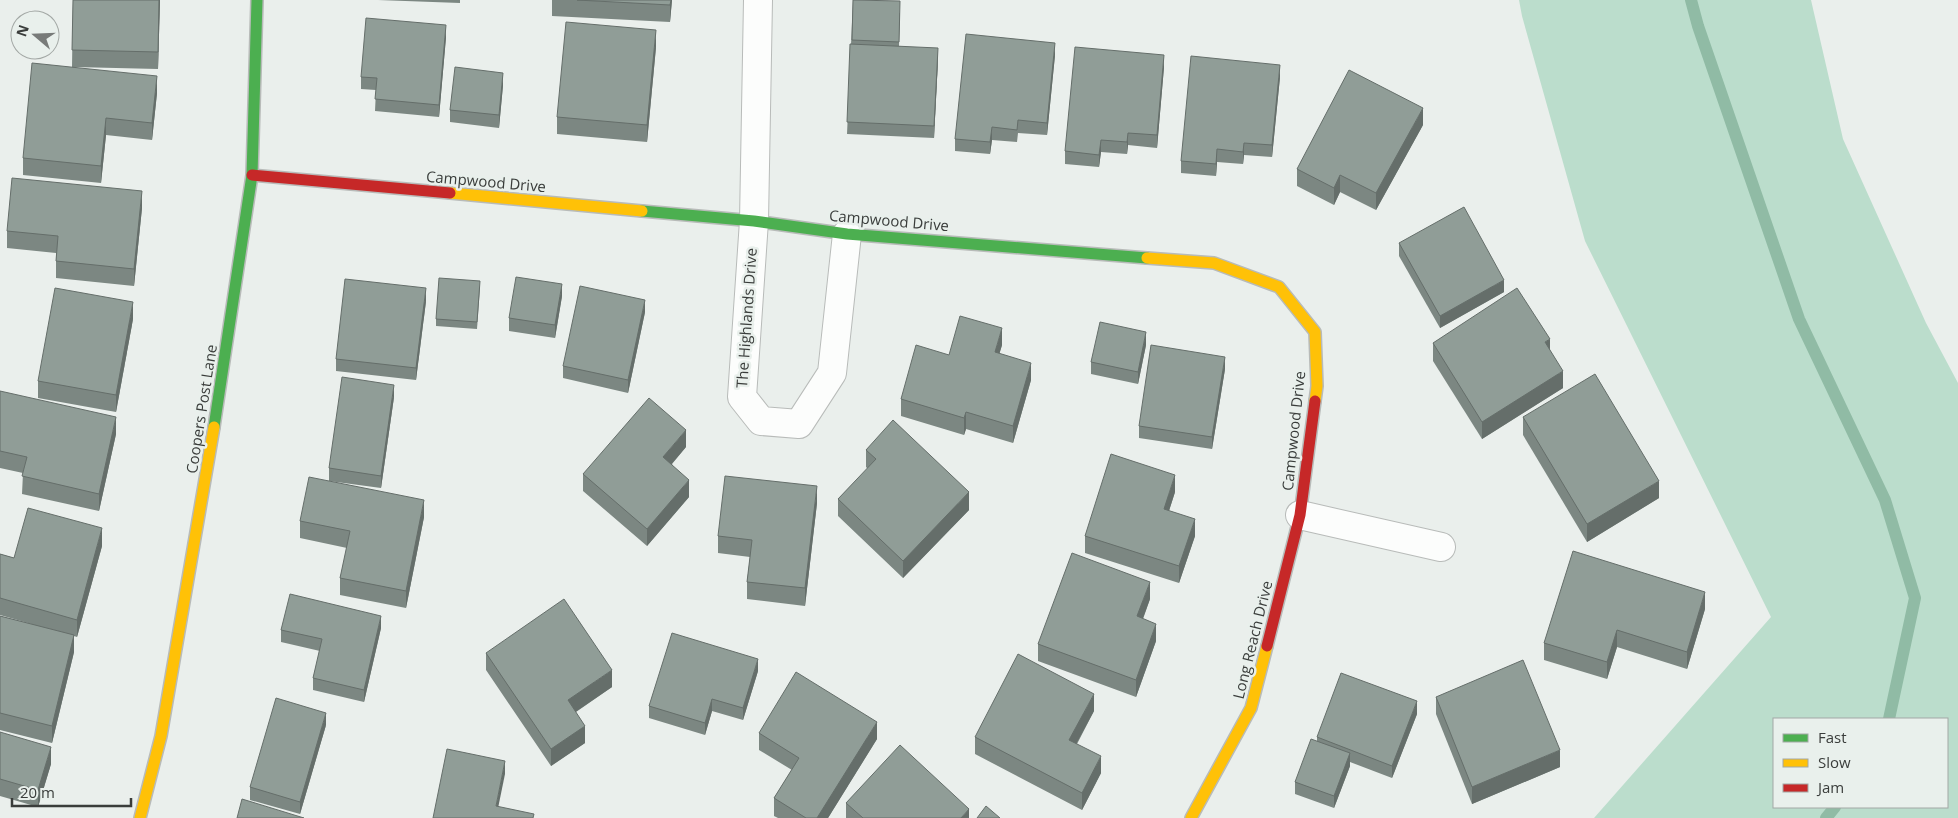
<svg xmlns="http://www.w3.org/2000/svg" width="1958" height="818" viewBox="0 0 1958 818" font-family="'Open Sans',sans-serif">
	<rect width="100%" height="100%" fill="#eaefec"/>
	<path fill="#bdc" fill-rule="evenodd" d="M1519 0H1811L1843 139 1926 323 1958 383V818H1594L1771 617 1585 241 1522 16ZM1774 719H1947V807H1774Z"/>
	<g fill="none" stroke-linecap="round" stroke-linejoin="round">
		<g stroke="#90bba5" stroke-width="12">
			<polyline points="1691,0 1698,26 1799,319 1885,500 1915,598 1889,719"/>
			<polyline points="1826,818 1835,807"/>
		</g>
		<g stroke="#b8bbb9" stroke-width="30">
			<g id="street">
				<polyline points="758,0 754,221 742,397 761,421 799,424 832,373 847,234"/>
				<polyline points="1300,515 1441,547"/>
			</g>
		</g>
		<g stroke="#b8bbb9" stroke-width="14">
			<g id="fast">
				<polyline points="642,211 754,221 847,234 1147,258"/>
				<polyline points="214,427 252,175 257,0"/>
			</g>
		</g>
		<g stroke="#b8bbb9" stroke-width="14">
			<g id="slow">
				<polyline points="450,193 642,211"/>
				<polyline points="1147,258 1214,263 1279,287 1315,332 1317,386 1315,401"/>
				<polyline points="140,818 161,736 214,427"/>
				<polyline points="1191,818 1251,708 1267,646"/>
			</g>
		</g>
		<g stroke="#b8bbb9" stroke-width="14">
			<g id="jam">
				<polyline points="252,175 450,193"/>
				<polyline points="1267,646 1300,515 1315,401"/>
			</g>
		</g>
		<use href="#street" stroke="#fcfdfc" stroke-width="28"/>
		<use href="#fast" stroke="#4caf50" stroke-width="11"/>
		<use href="#slow" stroke="#ffc107" stroke-width="11"/>
		<use href="#jam" stroke="#c62828" stroke-width="11"/>
	</g>
	<g fill="#7c8782">
		<polygon points="73,0 160,0 158,69 74,67 157,93 152,140 106,135 101,183 23,175 23,158 72,67"/>
		<polygon points="378,0 460,0 460,3"/>
		<polygon points="552,0 672,0 670,22 552,16"/>
		<polygon points="853,0 900,13 899,46 938,60 934,138 847,134"/>
		<polygon points="446,37 439,117 375,111 376,90 361,89 361,77"/>
		<polygon points="656,47 647,142 557,134 557,117"/>
		<polygon points="1055,55 1047,135 1018,133 1017,142 992,140 990,154 955,151 955,139"/>
		<polygon points="1164,67 1157,148 1128,145 1127,154 1101,152 1099,167 1065,164 1065,151"/>
		<polygon points="1280,77 1272,157 1244,155 1243,164 1217,162 1216,176 1181,173 1181,161"/>
		<polygon points="503,85 499,128 450,122 450,110"/>
		<polygon points="1423,125 1376,210 1340,192 1334,205 1297,186 1297,169"/>
		<polygon points="142,208 134,286 56,278 56,253 7,248 7,231"/>
		<polygon points="1399,243 1504,292 1440,328 1399,256"/>
		<polygon points="480,287 477,329 436,326 436,319"/>
		<polygon points="562,296 555,338 509,331 509,318"/>
		<polygon points="426,301 416,380 336,371 336,359"/>
		<polygon points="645,312 628,393 563,378 563,366"/>
		<polygon points="133,319 116,412 38,398 38,381"/>
		<polygon points="1433,343 1550,350 1563,388 1482,439 1433,361"/>
		<polygon points="1002,345 999,354 1031,380 1013,443 966,429 964,435 901,416 901,399 949,355"/>
		<polygon points="1146,345 1138,384 1091,374 1091,362"/>
		<polygon points="1225,369 1212,449 1139,438 1139,426"/>
		<polygon points="0,391 116,434 99,511 22,494 23,473 0,468"/>
		<polygon points="394,397 381,488 329,481 329,468"/>
		<polygon points="1523,417 1659,498 1587,542 1523,435"/>
		<polygon points="686,447 672,464 689,497 647,546 583,491 583,474"/>
		<polygon points="866,450 969,510 903,578 838,516 838,499 868,469 866,467"/>
		<polygon points="1175,492 1169,511 1195,536 1179,583 1085,553 1085,536"/>
		<polygon points="817,503 805,606 747,599 747,582 750,557 718,553 718,536"/>
		<polygon points="424,517 406,608 340,595 340,578 347,548 300,538 300,521"/>
		<polygon points="102,546 77,637 74,636 74,652 52,743 0,730 0,616 35,625 0,615 0,554 14,558"/>
		<polygon points="1150,599 1143,619 1156,641 1136,697 1038,661 1038,644"/>
		<polygon points="1705,609 1687,669 1617,647 1607,679 1544,660 1544,643"/>
		<polygon points="381,628 364,702 313,690 313,678 320,651 281,642 281,630"/>
		<polygon points="486,653 612,687 576,712 585,743 551,766 486,670"/>
		<polygon points="758,671 743,720 712,711 705,735 649,718 649,706"/>
		<polygon points="1436,697 1560,767 1472,804 1436,714"/>
		<polygon points="1094,711 1077,744 1101,773 1082,810 975,754 975,737"/>
		<polygon points="1417,714 1392,778 1350,762 1350,766 1334,808 1295,794 1295,782 1317,741 1317,737"/>
		<polygon points="326,725 300,814 250,800 250,787"/>
		<polygon points="0,732 51,764 38,807 0,796"/>
		<polygon points="759,733 877,739 828,818 778,818 774,816 774,798 792,770 759,750"/>
		<polygon points="846,803 969,818 846,818"/>
	</g>
	<g fill="#656e6a">
		<polygon points="159,0 160,0 158,69 158,52"/>
		<polygon points="671,0 672,0 670,22 670,5"/>
		<polygon points="446,25 446,37 439,117 439,105"/>
		<polygon points="656,30 656,47 647,142 647,125"/>
		<polygon points="1055,43 1055,55 1047,135 1047,123"/>
		<polygon points="938,48 938,60 934,138 934,126"/>
		<polygon points="1164,55 1164,67 1157,148 1157,135"/>
		<polygon points="1280,65 1280,77 1272,157 1272,145"/>
		<polygon points="503,73 503,85 499,128 499,115"/>
		<polygon points="157,76 157,93 152,140 152,123"/>
		<polygon points="1423,108 1423,125 1376,210 1376,193"/>
		<polygon points="106,118 106,135 101,183 101,166"/>
		<polygon points="992,127 992,140 990,154 990,142"/>
		<polygon points="1128,133 1128,145 1127,154 1127,142"/>
		<polygon points="1101,140 1101,152 1099,167 1099,155"/>
		<polygon points="1244,143 1244,155 1243,164 1243,152"/>
		<polygon points="1217,149 1217,162 1216,176 1216,164"/>
		<polygon points="1340,175 1340,192 1334,205 1334,188"/>
		<polygon points="142,191 142,208 134,286 134,269"/>
		<polygon points="1504,280 1504,292 1440,328 1440,316"/>
		<polygon points="562,284 562,296 555,338 555,325"/>
		<polygon points="426,288 426,301 416,380 416,368"/>
		<polygon points="645,300 645,312 628,393 628,380"/>
		<polygon points="133,302 133,319 116,412 116,395"/>
		<polygon points="1002,328 1002,345 995,369 995,352"/>
		<polygon points="1146,332 1146,345 1138,384 1138,372"/>
		<polygon points="1550,339 1550,356 1545,342"/>
		<polygon points="1225,357 1225,369 1212,449 1212,437"/>
		<polygon points="1031,363 1031,380 1013,443 1013,426"/>
		<polygon points="1563,371 1563,388 1482,439 1482,422"/>
		<polygon points="394,385 394,397 381,488 381,476"/>
		<polygon points="966,412 966,429 964,435 964,418"/>
		<polygon points="116,417 116,434 99,511 99,494"/>
		<polygon points="686,430 686,447 663,474 663,457"/>
		<polygon points="1175,475 1175,492 1164,526 1164,509"/>
		<polygon points="689,480 689,497 647,546 647,529"/>
		<polygon points="1659,481 1659,498 1587,542 1587,524"/>
		<polygon points="817,486 817,503 805,606 805,588"/>
		<polygon points="969,492 969,510 903,578 903,561"/>
		<polygon points="424,500 424,517 406,608 406,591"/>
		<polygon points="1195,519 1195,536 1179,583 1179,566"/>
		<polygon points="102,528 102,546 77,637 77,620"/>
		<polygon points="1150,582 1150,599 1137,634 1137,616"/>
		<polygon points="1705,592 1705,609 1687,669 1687,652"/>
		<polygon points="381,616 381,628 364,702 364,690"/>
		<polygon points="1156,624 1156,641 1136,697 1136,680"/>
		<polygon points="1617,630 1617,647 1607,679 1607,662"/>
		<polygon points="74,635 74,652 52,743 52,726"/>
		<polygon points="758,659 758,671 743,720 743,708"/>
		<polygon points="612,670 612,687 568,717 568,700"/>
		<polygon points="1094,694 1094,711 1069,757 1069,740"/>
		<polygon points="712,699 712,711 705,735 705,723"/>
		<polygon points="1417,701 1417,714 1392,778 1392,766"/>
		<polygon points="326,713 326,725 300,814 300,802"/>
		<polygon points="877,722 877,739 828,818 817,818"/>
		<polygon points="585,726 585,743 551,766 551,749"/>
		<polygon points="51,747 51,764 38,807 38,790"/>
		<polygon points="1560,750 1560,767 1472,804 1472,787"/>
		<polygon points="1350,753 1350,766 1334,808 1334,796"/>
		<polygon points="1101,756 1101,773 1082,810 1082,793"/>
		<polygon points="505,761 505,774 496,818 496,806"/>
		<polygon points="969,809 969,818 961,818"/>
	</g>
	<g fill="#909d97" stroke="#656e6a">
		<polygon points="73,0 159,0 158,52 72,50"/>
		<polygon points="577,0 671,0 670,5"/>
		<polygon points="853,0 900,1 899,42 852,40"/>
		<polygon points="366,18 446,25 439,105 375,99 377,78 361,77"/>
		<polygon points="566,22 656,30 647,125 557,117"/>
		<polygon points="966,34 1055,43 1047,123 1018,120 1017,130 992,127 990,142 955,139"/>
		<polygon points="850,44 938,48 934,126 847,122"/>
		<polygon points="1075,47 1164,55 1157,135 1128,133 1127,142 1101,140 1099,155 1065,151"/>
		<polygon points="1191,56 1280,65 1272,145 1244,143 1243,152 1217,149 1216,164 1181,161"/>
		<polygon points="32,63 157,76 152,123 106,118 101,166 23,158"/>
		<polygon points="455,67 503,73 499,115 450,110"/>
		<polygon points="1349,70 1423,108 1376,193 1340,175 1334,188 1297,169"/>
		<polygon points="12,178 142,191 134,269 56,261 58,236 7,231"/>
		<polygon points="1464,207 1504,280 1440,316 1399,243"/>
		<polygon points="516,277 562,284 555,325 509,318"/>
		<polygon points="439,278 480,281 477,322 436,319"/>
		<polygon points="345,279 426,288 416,368 336,359"/>
		<polygon points="580,286 645,300 628,380 563,366"/>
		<polygon points="55,288 133,302 116,395 38,381"/>
		<polygon points="1517,288 1550,339 1545,342 1563,371 1482,422 1433,343"/>
		<polygon points="960,316 1002,328 995,352 1031,363 1013,426 966,412 964,418 901,399 916,345 949,355"/>
		<polygon points="1100,322 1146,332 1138,372 1091,362"/>
		<polygon points="1151,345 1225,357 1212,437 1139,426"/>
		<polygon points="1595,374 1659,481 1587,524 1523,417"/>
		<polygon points="342,377 394,385 381,476 329,468"/>
		<polygon points="0,391 116,417 99,494 22,476 27,457 0,451"/>
		<polygon points="649,398 686,430 663,457 689,480 647,529 583,474"/>
		<polygon points="893,420 969,492 903,561 838,499 876,459 866,450"/>
		<polygon points="1111,454 1175,475 1164,509 1195,519 1179,566 1085,536"/>
		<polygon points="725,476 817,486 805,588 747,582 752,540 718,536"/>
		<polygon points="309,477 424,500 406,591 340,578 350,531 300,521"/>
		<polygon points="28,508 102,528 77,620 0,598 0,554 14,558"/>
		<polygon points="1573,551 1705,592 1687,652 1617,630 1607,662 1544,643"/>
		<polygon points="1072,553 1150,582 1137,616 1156,624 1136,680 1038,644"/>
		<polygon points="290,594 381,616 364,690 313,678 322,639 281,630"/>
		<polygon points="564,599 612,670 568,700 585,726 551,749 486,653"/>
		<polygon points="0,616 74,635 52,726 0,713"/>
		<polygon points="672,633 758,659 743,708 712,699 705,723 649,706"/>
		<polygon points="1018,654 1094,694 1069,740 1101,756 1082,793 975,737"/>
		<polygon points="1523,660 1560,750 1472,787 1436,697"/>
		<polygon points="796,672 877,722 817,818 806,818 774,798 799,758 759,733"/>
		<polygon points="1341,673 1417,701 1392,766 1317,737"/>
		<polygon points="276,698 326,713 300,802 250,787"/>
		<polygon points="0,732 51,747 38,790 0,779"/>
		<polygon points="1311,739 1350,753 1334,796 1295,782"/>
		<polygon points="900,745 969,809 961,818 863,818 846,803"/>
		<polygon points="447,749 505,761 496,806 534,814 533,818 433,818"/>
		<polygon points="242,799 304,818 237,818"/>
		<polygon points="986,806 1000,818 977,818"/>
	</g>
	<g text-anchor="middle" stroke-width="5" stroke-linejoin="round" paint-order="stroke">
		<g font-size="15" fill="#3a3d3b" stroke="#e9f0ec">
			<text transform="translate(486 182) rotate(5)" y="5">Campwood Drive</text>
			<text transform="translate(889 221) rotate(5)" y="5">Campwood Drive</text>
			<text transform="translate(747 318) rotate(-86)" y="5">The Highlands Drive</text>
			<text transform="translate(202 409) rotate(-81)" y="5">Coopers Post Lane</text>
			<text transform="translate(1294 431) rotate(-84)" y="5">Campwood Drive</text>
			<text transform="translate(1253 640) rotate(-76)" y="5">Long Reach Drive</text>
		</g>
	</g>
	<rect x="1773" y="718" width="175" height="90" fill="#e9f0ec" stroke="#a3a8a5"/>
	<rect x="1783" y="734" width="25" height="8" fill="#4caf50" stroke="#a3a8a5"/>
	<text x="1818" y="743" font-size="15" fill="#3a3d3b">Fast</text>
	<rect x="1783" y="759" width="25" height="8" fill="#ffc107" stroke="#a3a8a5"/>
	<text x="1818" y="768" font-size="15" fill="#3a3d3b">Slow</text>
	<rect x="1783" y="784" width="25" height="8" fill="#c62828" stroke="#a3a8a5"/>
	<text x="1818" y="793" font-size="15" fill="#3a3d3b">Jam</text>
	<g transform="translate(35 35) rotate(289)"><circle r="24" fill="#e9f0ec" stroke="#a3a8a5"/>
	<path d="M0-4L9 19L0 12L-9 19Z" fill="#787b79"/>
	<text y="-8" font-size="14" font-weight="bold" text-anchor="middle" fill="#3a3d3b">N</text>
	</g>
	<path d="M12 798v8h119v-8" fill="none" stroke="#3a3d3b" stroke-width="2.5"/>
	<text x="20" y="798" font-size="15" fill="#3a3d3b" stroke="#e9f0ec" stroke-width="4" paint-order="stroke">20 m</text>
</svg>
